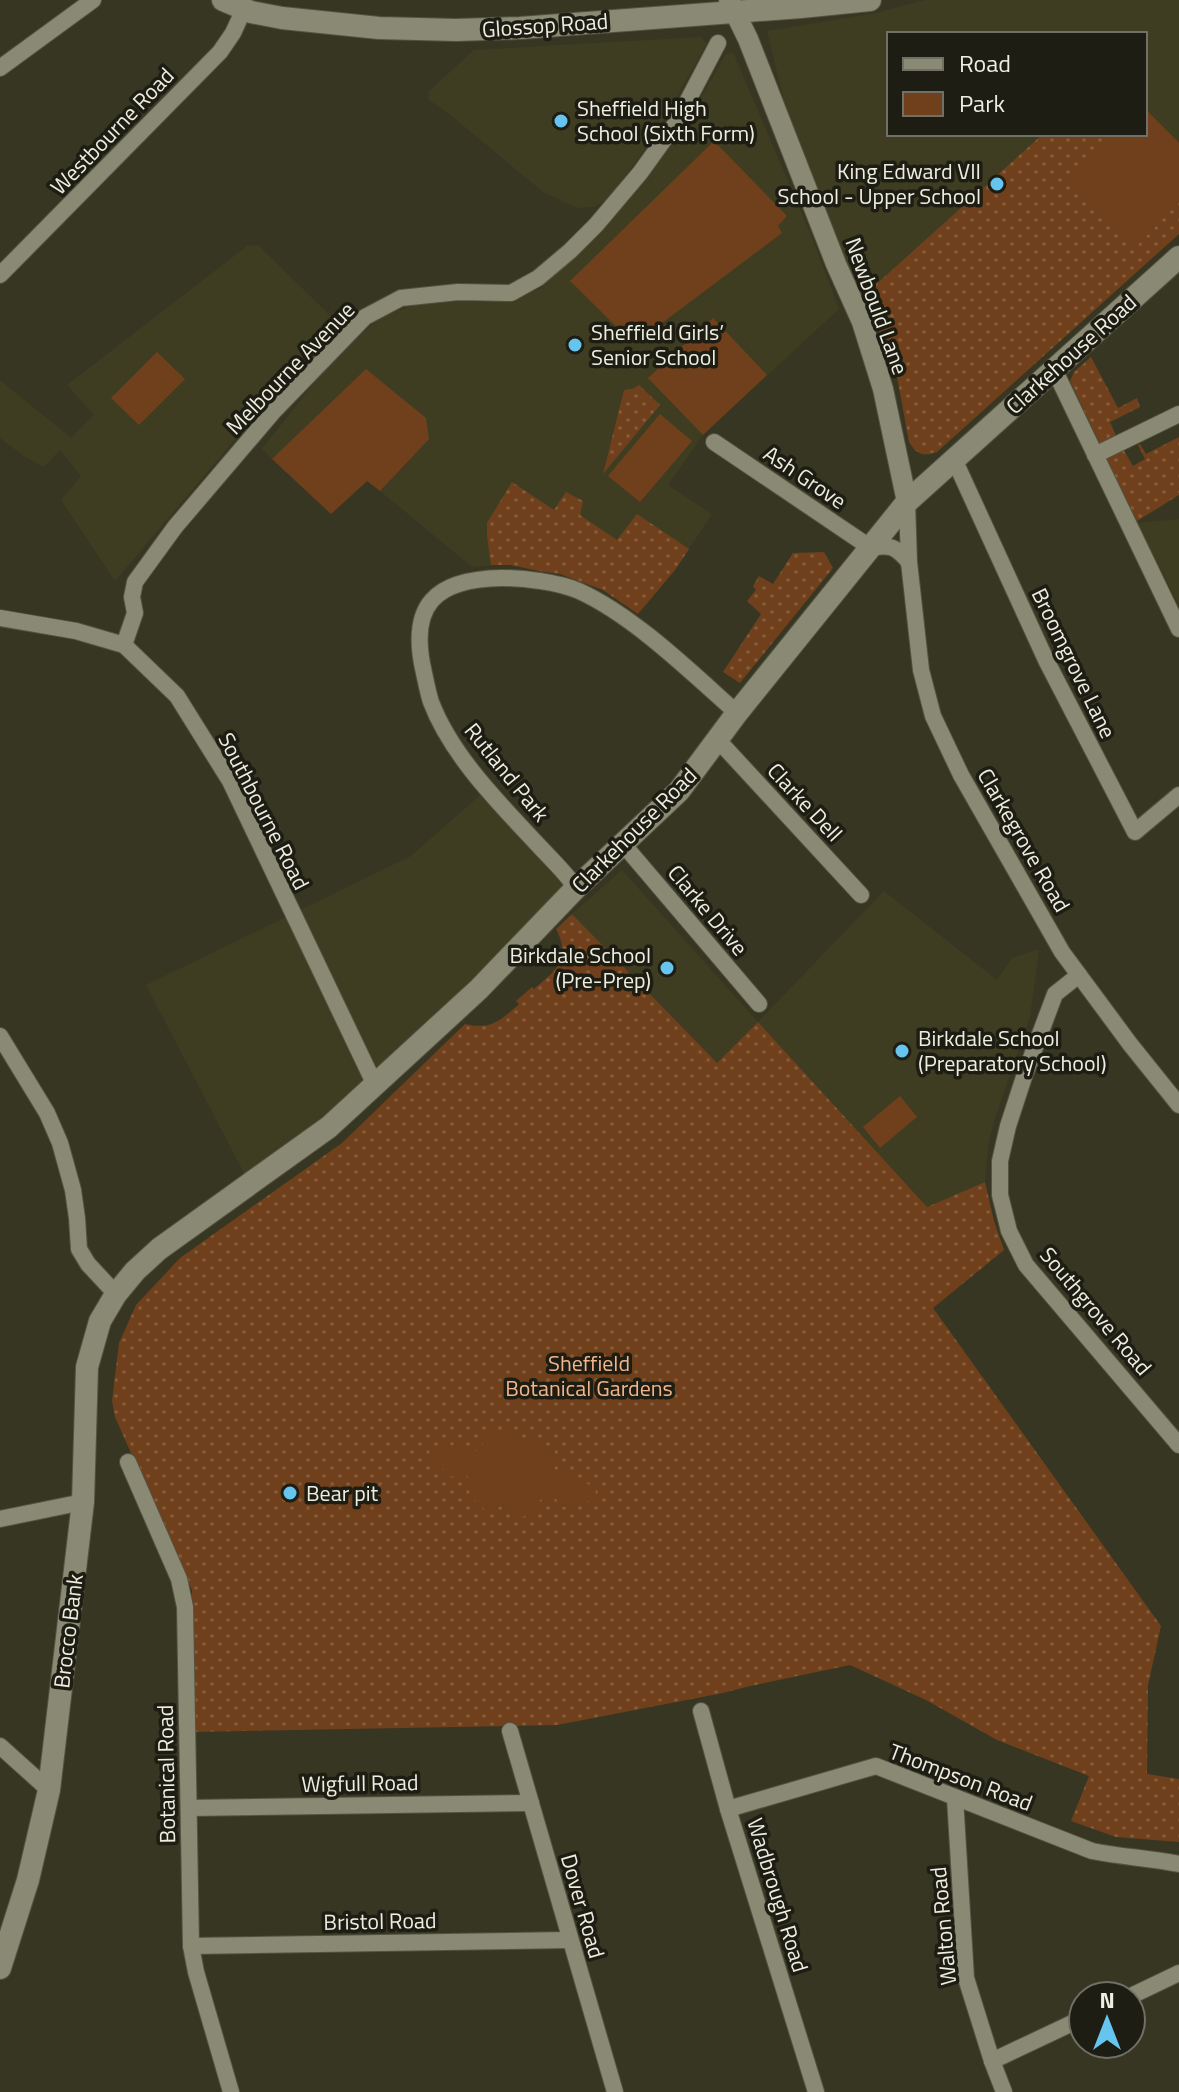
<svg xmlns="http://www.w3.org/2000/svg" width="1179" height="2092" viewBox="0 0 1179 2092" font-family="'Titillium Web',sans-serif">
	<defs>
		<pattern id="grass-dots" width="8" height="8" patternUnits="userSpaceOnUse" patternTransform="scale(2)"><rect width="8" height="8" fill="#6f401b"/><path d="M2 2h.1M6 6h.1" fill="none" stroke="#845c3c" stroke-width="1.8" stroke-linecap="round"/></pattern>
	</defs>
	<rect width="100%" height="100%" fill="#373622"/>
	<g fill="#3e3d22" fill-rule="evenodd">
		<path d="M925 0H1179V234L937 452 925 456 915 451 909 442 895 365 861 298 841 250 784 101 767 31 875 13ZM889 34H1145V134H889Z"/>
		<polygon points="700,37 707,43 659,129 610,198 594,207 577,208 543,192 448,113 429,100 428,92 474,50"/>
		<polygon points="733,52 811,235 839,309 703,435 668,485 712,514 675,570 638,614 603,590 560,574 539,571 511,564 472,567 368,481 331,514 262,449 328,365 379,318 417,304 446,301 479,302 515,299 541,288 573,257 629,196 679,136 726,54"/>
		<polygon points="258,245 343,328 248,424 115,581 61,500 81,476 60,450 44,467 24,456 0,438 0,380 71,438 94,415 67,385 247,246"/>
		<polygon points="1179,519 1179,605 1137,523"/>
		<polygon points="488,788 575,873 385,1068 246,1177 146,985 411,856"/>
		<polygon points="622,870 758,1022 884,891 997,980 1012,958 1039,949 1030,1017 994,1121 988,1146 985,1182 927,1207 758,1023 717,1064 572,914"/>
	</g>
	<g fill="url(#grass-dots)">
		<path d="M1145 109 1179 143V234L937 452C923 456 917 455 909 442L895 365 861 298 1043 134H1145Z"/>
		<polygon points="1091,357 1118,408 1137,398 1140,407 1110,422 1117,438 1101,446 1070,381 1074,372"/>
		<polygon points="639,385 660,405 603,474 624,390 632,389"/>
		<polygon points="1179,437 1179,495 1137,521 1106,459 1123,449 1133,466 1145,459 1138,445 1140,444 1146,454"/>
		<polygon points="512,482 554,510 566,492 583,501 580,515 617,540 637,514 689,549 675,570 638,614 603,590 560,574 539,571 511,565 491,565 487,536 487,523"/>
		<polygon points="824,552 833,568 740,683 723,672 761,614 747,601 756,590 753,586 759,576 773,584 793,553"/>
		<path d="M572 914 717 1063 758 1022 927 1207 985 1182 994 1221 1004 1250 933 1308 1161 1626 1148 1685 1147 1774 1179 1779V1842L1116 1837 1071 1821 1089 1776 997 1740 926 1700 850 1665 746 1687 723 1693 557 1725 193 1732 192 1590 115 1417 112 1401 119 1343 136 1305 180 1258 342 1143 465 1024C491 1030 500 1021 519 1004L516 1001 532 987 534 989C556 970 572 959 556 929Z"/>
	</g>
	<g fill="#6f401b">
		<polygon points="1145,109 1179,143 1179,202 1135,248 1069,176 1113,134 1145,134"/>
		<polygon points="714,141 787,216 778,226 782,233 634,344 570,281"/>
		<polygon points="713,318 767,375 703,435 648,378"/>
		<polygon points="157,352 185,379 139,425 111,398"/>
		<polygon points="366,369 426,418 429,439 380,491 367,481 331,514 272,459"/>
		<polygon points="660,414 692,441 640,502 608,476"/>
		<polygon points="900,1096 917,1117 880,1148 863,1127"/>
		<polygon points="510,1430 519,1443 538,1439 555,1452 554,1468 558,1472 570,1471 596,1490 594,1500 563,1507 553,1496 540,1500 540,1508 536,1513 515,1519 504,1505 487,1512 469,1495 471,1481 464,1472 452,1477 431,1458 429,1452 457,1444 465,1454 482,1449 484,1435"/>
	</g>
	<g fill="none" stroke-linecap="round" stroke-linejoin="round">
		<g stroke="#545342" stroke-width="18">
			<g id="minor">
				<polyline points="0,68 93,0"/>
				<polyline points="0,275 220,52 233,33 244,9"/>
				<polyline points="1054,369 1179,629"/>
				<path d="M714 442 871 548C891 544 896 547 909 562"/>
				<polyline points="1095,455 1179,414"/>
				<polyline points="954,459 1046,660 1135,832 1179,795"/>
				<polyline points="907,502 909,562 921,670 933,716 961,775 1062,952 1130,1044 1179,1105"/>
				<polyline points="0,618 76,631 124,645 177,696 230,781 375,1085"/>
				<polyline points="124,645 135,613 132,597 135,582 175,527 273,412 365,317 401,298 458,292 511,293 538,278 570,251 596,225 640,173 676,123 718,43"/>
				<polyline points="717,739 861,895"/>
				<polyline points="623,844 759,1004"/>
				<path d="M576 888C566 873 552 860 540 847 501 805 452 757 431 702 428 693 426 682 424 673 408 605 435 579 502 578 524 578 558 582 579 591 634 616 692 673 737 713"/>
				<polyline points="1079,975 1055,994 1025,1074 1008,1126 1000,1161 1000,1195 1009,1231 1026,1265 1179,1445"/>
				<polyline points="0,1036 47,1113 60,1143 73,1190 77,1218 79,1249 88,1264 116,1294"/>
				<polyline points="128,1462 179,1579 185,1607 191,1946 196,1972 231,2092"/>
				<polyline points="0,1519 83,1502"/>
				<polyline points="701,1711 728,1809 816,2092"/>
				<polyline points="510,1731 615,2092"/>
				<polyline points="0,1746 49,1790"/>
				<polyline points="955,1798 966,1978 992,2061 1004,2092"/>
				<polyline points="189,1808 531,1803"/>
				<path d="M728 1809 876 1766 1092 1851C1121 1857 1150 1858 1179 1864"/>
				<polyline points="191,1946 569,1940"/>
				<polyline points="1131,1996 1179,1973"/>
				<polyline points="992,2061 1083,2018"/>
			</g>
		</g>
		<g stroke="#545342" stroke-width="22">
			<polyline id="tertiary" points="729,0 748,39 836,264 862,322 883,389 907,502"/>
		</g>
		<g stroke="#545342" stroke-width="24">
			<g id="secondary">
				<polyline points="223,0 251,12 282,18 379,28 456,30 520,28 801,7 870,0"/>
				<polyline points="0,1968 28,1880 49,1790 83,1502 87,1367 100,1321 116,1294 135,1271 159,1249 329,1127 479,989 576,888 679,791 737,713 907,502 1179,257"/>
			</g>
		</g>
		<use href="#minor" stroke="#8a8973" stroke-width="16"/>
		<use href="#tertiary" stroke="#8a8973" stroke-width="20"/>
		<use href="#secondary" stroke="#8a8973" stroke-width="22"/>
	</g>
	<g fill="#65c5ee" stroke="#1d1d14" stroke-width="3">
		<circle cx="561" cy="121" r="8"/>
		<circle cx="997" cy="184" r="8"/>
		<circle cx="575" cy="345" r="8"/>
		<circle cx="667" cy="968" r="8"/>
		<circle cx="902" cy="1051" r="8"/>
		<circle cx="290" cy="1493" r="8"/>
	</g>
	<g text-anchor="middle" stroke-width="7" stroke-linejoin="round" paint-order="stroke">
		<g font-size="22" fill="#edede0" stroke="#1d1d14">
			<text transform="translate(545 25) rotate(-4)" y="8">Glossop Road</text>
			<text transform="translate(112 131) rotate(-46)" y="8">Westbourne Road</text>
			<text transform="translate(877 306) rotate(70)" y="8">Newbould Lane</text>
			<text transform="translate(1071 354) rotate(-42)" y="8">Clarkehouse Road</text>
			<text transform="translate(290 368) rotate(-46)" y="8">Melbourne Avenue</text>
			<text transform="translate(805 477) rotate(34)" y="8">Ash Grove</text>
			<text transform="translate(1074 663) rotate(64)" y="8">Broomgrove Lane</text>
			<text transform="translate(507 772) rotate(51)" y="8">Rutland Park</text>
			<text transform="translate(805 802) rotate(47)" y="8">Clarke Dell</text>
			<text transform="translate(264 811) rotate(63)" y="8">Southbourne Road</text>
			<text transform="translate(634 830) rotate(-45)" y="8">Clarkehouse Road</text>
			<text transform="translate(1024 840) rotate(60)" y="8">Clarkegrove Road</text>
			<text transform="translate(708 910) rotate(50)" y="8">Clarke Drive</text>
			<text transform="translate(1096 1311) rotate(50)" y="8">Southgrove Road</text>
			<text transform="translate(68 1631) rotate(-83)" y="8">Brocco Bank</text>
			<text transform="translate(166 1774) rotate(-91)" y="8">Botanical Road</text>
			<text transform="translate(961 1777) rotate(21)" y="8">Thompson Road</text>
			<text transform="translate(360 1783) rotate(-1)" y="8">Wigfull Road</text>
			<text transform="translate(778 1895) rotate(73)" y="8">Wadbrough Road</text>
			<text transform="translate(583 1906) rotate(74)" y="8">Dover Road</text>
			<text transform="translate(380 1921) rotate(-1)" y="8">Bristol Road</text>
			<text transform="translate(943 1926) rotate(-95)" y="8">Walton Road</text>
		</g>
		<g font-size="22" fill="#edede0" stroke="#1d1d14" text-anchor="start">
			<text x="577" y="116">Sheffield High<tspan x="577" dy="25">School (Sixth Form)</tspan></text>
			<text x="981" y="179" text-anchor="end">King Edward VII<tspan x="981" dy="25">School - Upper School</tspan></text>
			<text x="591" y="340">Sheffield Girls’<tspan x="591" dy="25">Senior School</tspan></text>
			<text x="651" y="963" text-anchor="end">Birkdale School<tspan x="651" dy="25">(Pre-Prep)</tspan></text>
			<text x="918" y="1046">Birkdale School<tspan x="918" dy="25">(Preparatory School)</tspan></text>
			<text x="306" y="1501">Bear pit</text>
		</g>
		<g font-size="22" fill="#f3b58a" stroke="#1d1d14">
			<text x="589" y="1371">Sheffield<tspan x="589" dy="25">Botanical Gardens</tspan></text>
		</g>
	</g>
	<rect x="887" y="32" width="260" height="104" fill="#1d1d14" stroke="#707066" stroke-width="2"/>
	<rect x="903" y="58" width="40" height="12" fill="#8a8973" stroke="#707066" stroke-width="2"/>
	<text x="959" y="72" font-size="24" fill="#edede0">Road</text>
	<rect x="903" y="92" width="40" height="24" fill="#6f401b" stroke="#707066" stroke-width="2"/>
	<text x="959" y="112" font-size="24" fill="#edede0">Park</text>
	<g transform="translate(1107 2020)"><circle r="38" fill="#1d1d14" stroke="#707066" stroke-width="2"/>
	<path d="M0-6L14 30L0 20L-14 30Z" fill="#65c5ee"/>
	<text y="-12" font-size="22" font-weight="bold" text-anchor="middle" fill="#edede0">N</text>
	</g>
</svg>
